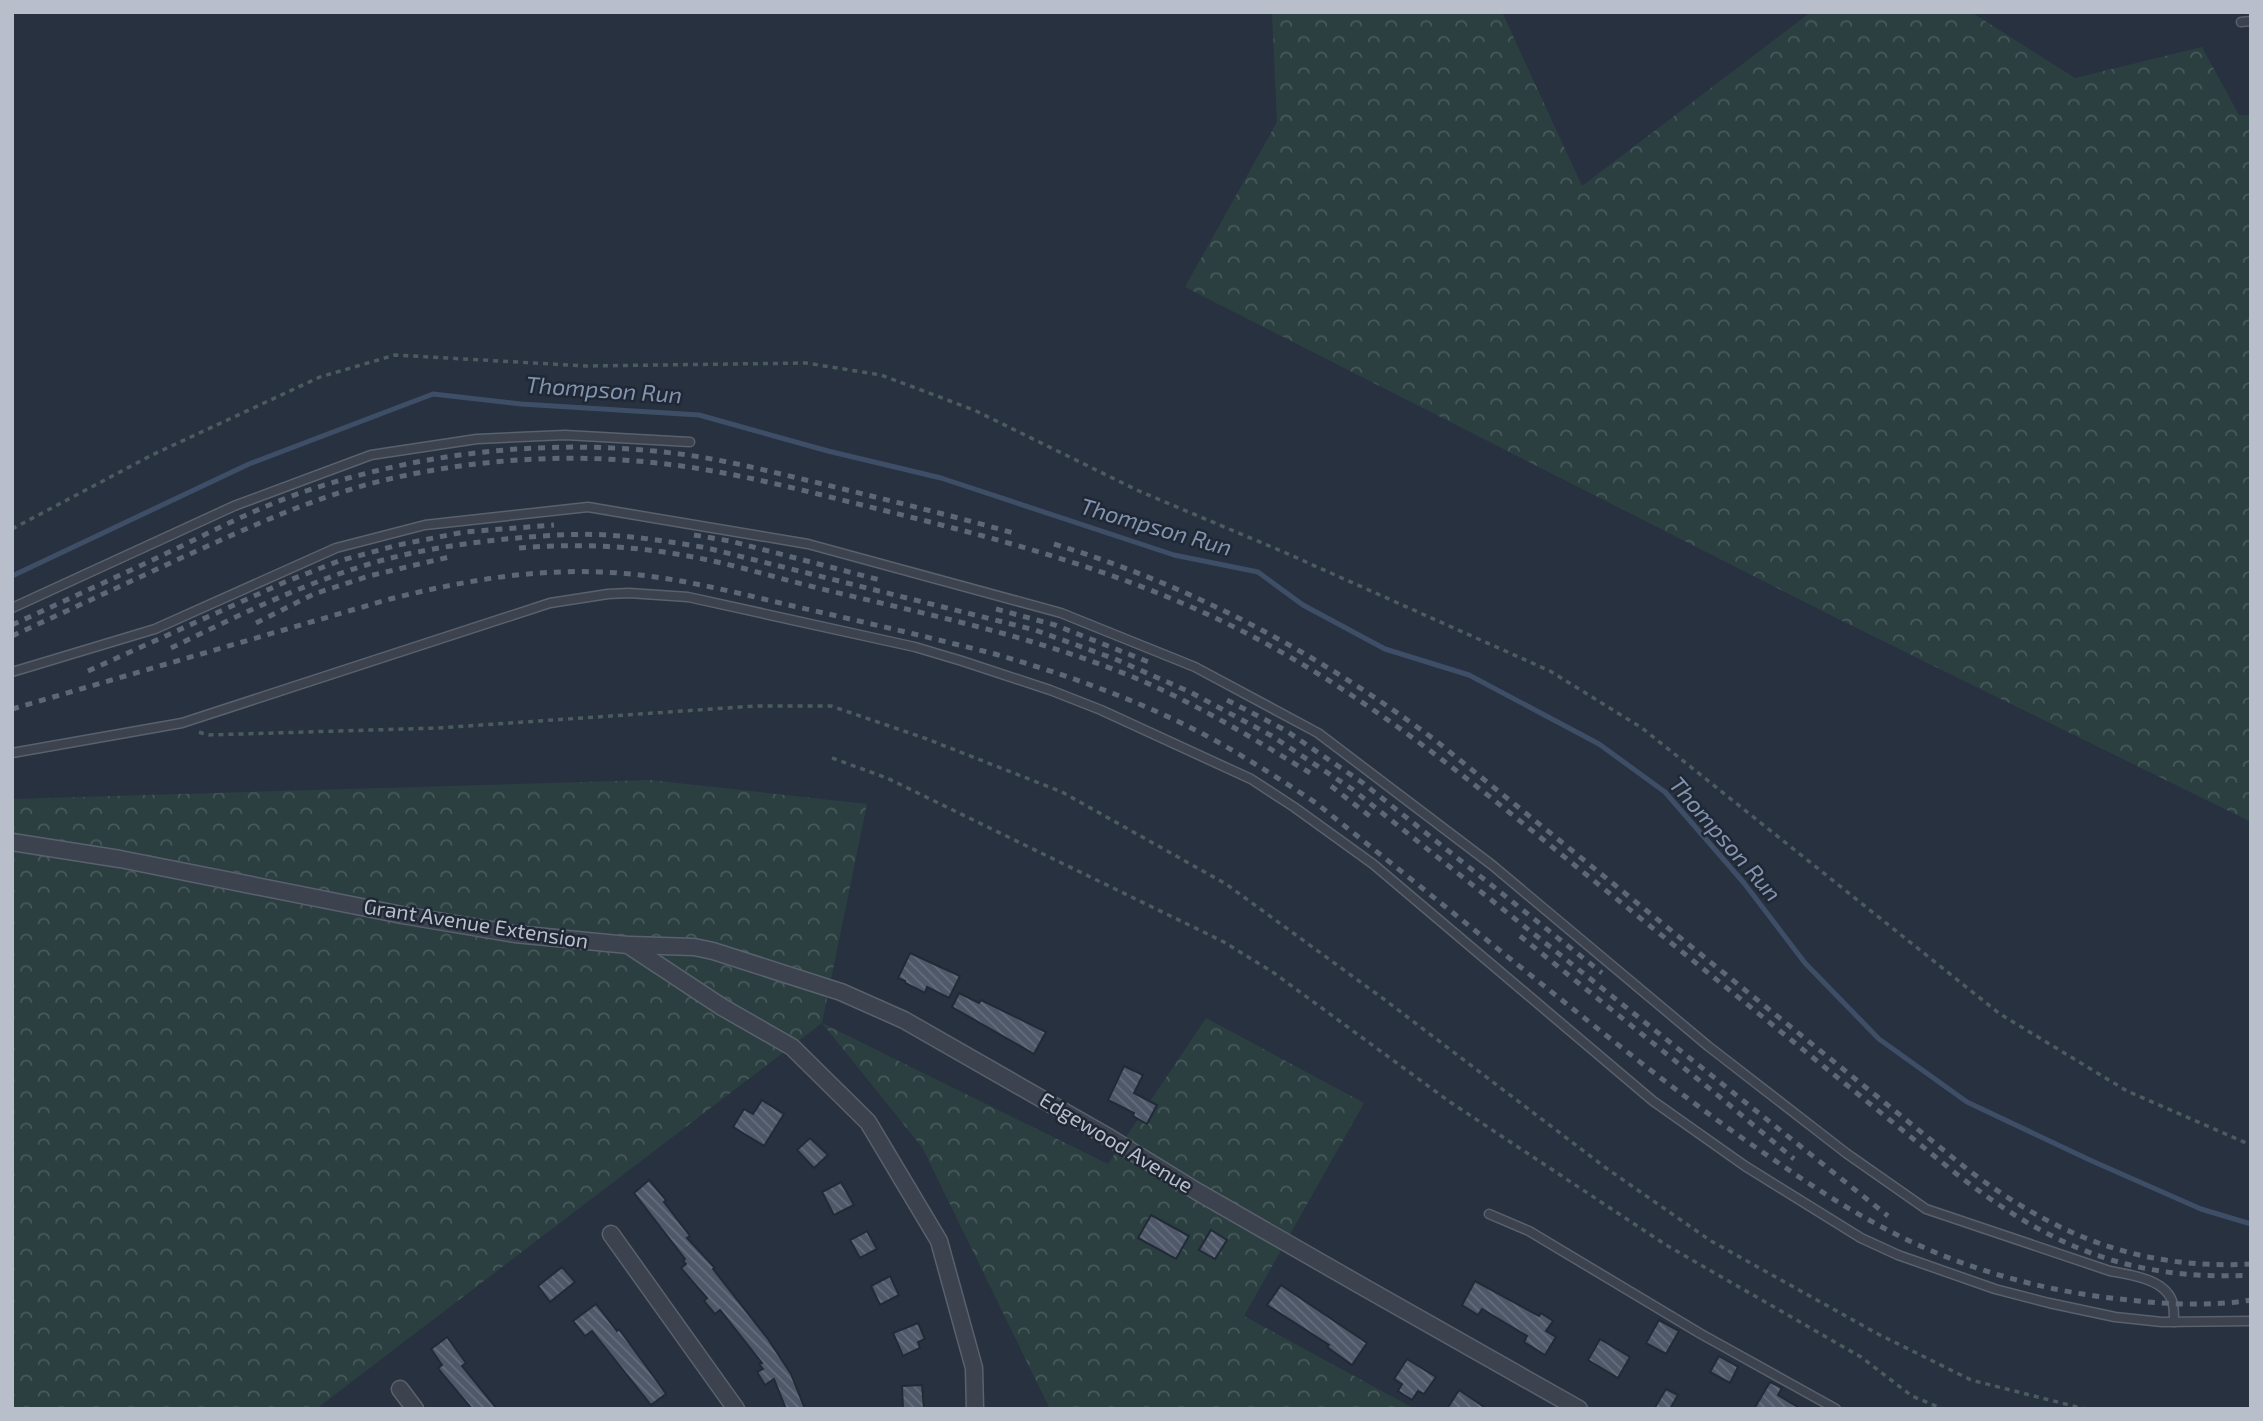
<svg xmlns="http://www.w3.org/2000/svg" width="2263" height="1421" viewBox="0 0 2263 1421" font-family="'Exo 2',sans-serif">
	<defs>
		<pattern id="forest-crowns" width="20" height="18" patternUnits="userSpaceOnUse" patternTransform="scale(1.75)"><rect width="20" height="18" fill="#2b3f41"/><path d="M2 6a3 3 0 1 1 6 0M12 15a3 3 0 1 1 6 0" fill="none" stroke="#48595b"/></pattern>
		<pattern id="building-back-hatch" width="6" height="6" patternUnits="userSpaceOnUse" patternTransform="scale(1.75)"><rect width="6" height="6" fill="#4e5868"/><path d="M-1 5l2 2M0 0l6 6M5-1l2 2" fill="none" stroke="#656e7c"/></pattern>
	</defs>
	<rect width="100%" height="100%" fill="#28313f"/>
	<g fill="url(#forest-crowns)">
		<polygon points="1272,12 1502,12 1582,186 1811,12 1971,12 2075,78 2202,47 2239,115 2251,115 2251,822 1832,616 1185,287 1277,122"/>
		<polygon points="650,780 867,804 822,1023 1108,1164 1206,1018 1364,1103 1244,1316 1415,1409 1050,1409 922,1147 822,1023 316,1409 12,1409 12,799"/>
	</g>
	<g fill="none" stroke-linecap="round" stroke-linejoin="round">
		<polyline stroke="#3f4e67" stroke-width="5" points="12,576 249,464 433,394 521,404 699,415 828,451 941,478 1174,555 1258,572 1303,605 1385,649 1469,675 1599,744 1665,792 1744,883 1805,963 1879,1039 1967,1102 2092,1161 2201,1209 2251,1224"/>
	</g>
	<g fill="url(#building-back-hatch)" stroke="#222a37" stroke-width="2">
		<polygon points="910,953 960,976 949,998 927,987 925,993 905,983 905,981 898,978"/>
		<polygon points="959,993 979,1003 981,1000 1046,1032 1034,1054 952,1007"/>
		<polygon points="1124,1066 1143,1075 1134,1093 1157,1105 1147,1124 1133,1116 1134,1113 1108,1100"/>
		<polygon points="762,1100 784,1114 764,1146 733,1127 744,1109 753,1114"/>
		<polygon points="810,1138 828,1155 814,1168 797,1150"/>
		<polygon points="649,1180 666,1200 664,1202 690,1236 687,1238 715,1268 713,1269 768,1339 791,1374 805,1409 786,1409 774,1379 765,1385 757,1372 763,1369 759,1364 762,1363 720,1310 715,1314 704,1301 707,1298 681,1268 686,1264 683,1261 685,1259 634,1193"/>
		<polygon points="841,1182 854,1205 834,1215 822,1192"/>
		<polygon points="1151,1215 1189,1236 1176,1259 1138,1238"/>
		<polygon points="1211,1230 1227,1240 1215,1259 1199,1250"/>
		<polygon points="867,1231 877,1249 860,1258 850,1240"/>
		<polygon points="562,1267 575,1282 550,1302 538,1286"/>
		<polygon points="890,1276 899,1295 880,1305 871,1286"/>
		<polygon points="1475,1281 1539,1316 1541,1313 1553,1321 1546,1331 1556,1337 1545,1355 1524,1342 1527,1336 1482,1309 1478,1315 1462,1305"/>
		<polygon points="1281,1285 1367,1343 1352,1365 1327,1347 1329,1345 1267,1305"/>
		<polygon points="596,1304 617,1331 619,1329 662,1388 666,1394 651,1405 592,1331 585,1336 573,1321"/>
		<polygon points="1659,1320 1679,1331 1666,1354 1646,1343"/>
		<polygon points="918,1323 925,1339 918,1342 920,1348 903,1356 893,1333"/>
		<polygon points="447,1337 466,1363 462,1366 497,1409 472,1409 445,1377 438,1368 442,1365 431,1349"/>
		<polygon points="1600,1339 1630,1357 1618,1378 1588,1360"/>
		<polygon points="1719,1356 1738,1367 1730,1383 1710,1372"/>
		<polygon points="1407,1359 1436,1377 1424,1394 1418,1391 1412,1400 1398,1391 1402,1384 1394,1379"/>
		<polygon points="1770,1382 1782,1388 1778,1395 1801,1409 1754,1409"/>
		<polygon points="922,1385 924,1409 903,1409 902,1386"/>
		<polygon points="1666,1389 1678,1395 1670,1409 1654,1409"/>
		<polygon points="1459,1390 1487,1409 1447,1409"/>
	</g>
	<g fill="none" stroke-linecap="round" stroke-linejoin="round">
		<g stroke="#59616d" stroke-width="11">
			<g id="lane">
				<polyline points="2241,22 2251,21"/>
				<polyline points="12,608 234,506 371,455 477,439 565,435 690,442"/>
				<path d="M12 672 155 629 336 548 425 525 588 507 808 544 1061 613 1195 667 1318 733 1492 865 1708 1046 1846 1153 1926 1209 2110 1271C2131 1275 2167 1279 2173 1304 2174 1310 2174 1316 2174 1322"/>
				<polyline points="12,753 182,723 550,603 608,594 629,593 688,597 915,647 962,661 1050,690 1101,710 1251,779 1294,807 1373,864 1653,1101 1745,1166 1861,1238 1898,1255 1995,1289 2049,1303 2115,1317 2162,1322 2251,1321"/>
				<polyline points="1489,1214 1529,1231 1701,1334 1836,1409"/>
			</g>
		</g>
		<g stroke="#59616d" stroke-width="19">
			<g id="street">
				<polyline points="12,842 120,859 402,915 515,934 628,945 722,1007 792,1047 868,1122 939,1241 974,1368 975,1409"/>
				<polyline points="631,945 694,947 713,951 841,992 904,1020 1110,1138 1198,1192 1360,1285 1579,1409"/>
				<polyline points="611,1234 736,1409"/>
				<polyline points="400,1389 415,1409"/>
			</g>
		</g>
		<g stroke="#4a5c5f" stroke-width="3.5" stroke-dasharray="5 5" stroke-linecap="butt">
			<polyline points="12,529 152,455 320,377 395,355 586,366 806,363 881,375 974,410 1139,491 1286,553 1550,671 1642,728 2000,1014 2127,1091 2251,1145"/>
			<polyline points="199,732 207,735 438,728 755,706 831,706 927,739 1062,792 1226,884 1385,1000 1606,1168 1711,1241 1878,1334 1971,1380 2085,1409"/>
			<polyline points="832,758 887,778 1224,942 1274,973 1450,1102 1666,1245 1861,1357 1912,1396 1943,1409"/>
		</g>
		<use href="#lane" stroke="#3c434f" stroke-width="8"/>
		<use href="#street" stroke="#3c434f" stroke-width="16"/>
		<g stroke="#5e6776" stroke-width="5" stroke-dasharray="7 7" stroke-linecap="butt">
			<polyline points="694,535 730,541 884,581"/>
			<path d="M1054 544C1193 586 1319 654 1435 740L1967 1169C2055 1235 2139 1270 2251 1264"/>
			<path d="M519 548C578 543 640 546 698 558 740 566 780 579 822 589 925 614 1029 635 1128 675 1192 701 1251 737 1310 773"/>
			<polyline points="996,609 1055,625 1151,663"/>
			<polyline points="256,623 314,594 369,576 449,557"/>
			<path d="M12 625C62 602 112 579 161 556 209 533 256 508 306 491 423 452 549 438 672 453 724 459 776 473 827 485 891 501 954 516 1017 534"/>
			<path d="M12 636C69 610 125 584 181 558 248 528 313 497 385 480 474 459 567 453 657 463 723 470 786 486 850 502 983 535 1111 566 1234 627 1363 691 1472 782 1583 872 1705 970 1827 1069 1949 1168 2043 1243 2128 1282 2251 1275"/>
			<path d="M171 648C235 617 298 586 366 565 411 551 459 544 506 539 539 536 573 533 607 535 640 537 673 542 707 548L1035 630 1115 659 1190 692 1272 736 1352 789 1888 1216"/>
			<polyline points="88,671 285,582 339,561 398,545 464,532 554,525"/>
			<polyline points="1227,700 1285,730 1363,783 1602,973"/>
			<path d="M12 709 390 599C458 582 528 569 600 572 665 574 729 591 793 606 860 621 928 637 995 654 1074 677 1153 705 1225 746 1256 764 1286 783 1316 803 1400 870 1484 938 1568 1005 1638 1061 1708 1116 1783 1166 1828 1197 1875 1226 1925 1248 1987 1275 2053 1292 2120 1299 2162 1304 2208 1307 2251 1300"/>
			<polyline points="1331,786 1372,818"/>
			<polyline points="1520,936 1715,1093 1794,1159"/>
		</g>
	</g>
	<g text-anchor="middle" stroke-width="5" stroke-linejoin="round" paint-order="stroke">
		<g font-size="21" fill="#b8bfca" stroke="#202835">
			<text transform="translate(476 924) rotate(9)" y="7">Grant Avenue Extension</text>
			<text transform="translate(1116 1143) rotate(31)" y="7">Edgewood Avenue</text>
		</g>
		<g font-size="23" font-style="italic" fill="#8294af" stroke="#202835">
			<text transform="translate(604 390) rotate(4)" y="8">Thompson Run</text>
			<text transform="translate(1156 527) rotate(16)" y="8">Thompson Run</text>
			<text transform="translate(1725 839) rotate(49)" y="8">Thompson Run</text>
		</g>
	</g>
	<rect width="2263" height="1421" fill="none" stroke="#b8bfca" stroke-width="28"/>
</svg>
